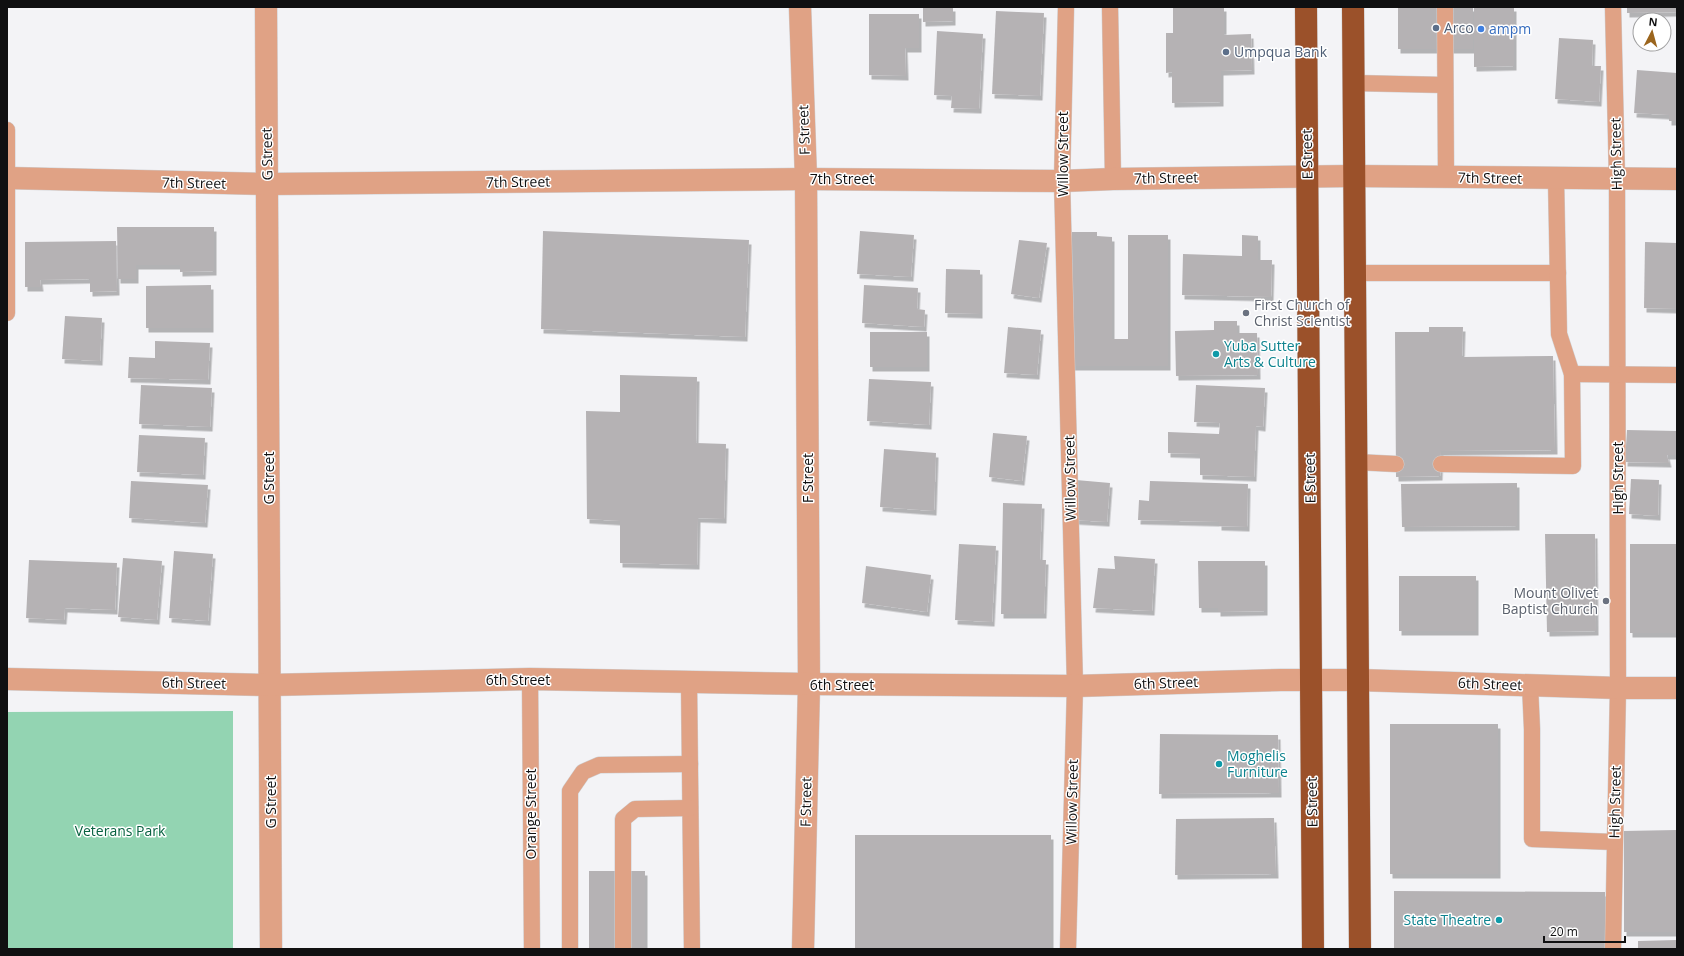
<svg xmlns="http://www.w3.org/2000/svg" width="1684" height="956" viewBox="0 0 1684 956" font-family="'Open Sans',sans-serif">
	<defs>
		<filter id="shadow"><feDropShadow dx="2.5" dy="4.5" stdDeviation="0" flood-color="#0004"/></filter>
	</defs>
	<rect width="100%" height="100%" fill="#f3f3f6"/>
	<polygon fill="#93d4b2" points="233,711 233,949 7,949 7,712"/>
	<g fill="#b5b2b4" filter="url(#shadow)">
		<polygon points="923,7 953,7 953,21 923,22"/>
		<polygon points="1173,7 1224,7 1224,35 1251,34 1252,70 1221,71 1221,102 1172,103 1172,72 1166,73 1166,33 1173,33"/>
		<rect x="1398" y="7" width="75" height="42"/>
		<polygon points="1474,7 1514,7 1514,66 1474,67"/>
		<polygon points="1627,7 1677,7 1677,12 1627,13"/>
		<polygon points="996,11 1044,13 1040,96 992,94"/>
		<polygon points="869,14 919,14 919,48 905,48 906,76 869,75"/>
		<polygon points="937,31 983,34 979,109 951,108 952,96 934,95"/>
		<polygon points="1559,38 1593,40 1592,66 1601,66 1599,102 1555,99"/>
		<polygon points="1637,70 1677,73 1677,121 1669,121 1669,115 1634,113"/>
		<polygon points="117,227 214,227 214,271 180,272 180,265 136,265 136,279 118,279"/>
		<polygon points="543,231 749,240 745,337 541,329"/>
		<polygon points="860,231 914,235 911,277 857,274"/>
		<polygon points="1072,232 1097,232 1097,236 1112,237 1112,339 1128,339 1128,235 1168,235 1168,366 1072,366"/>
		<polygon points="1242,235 1258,236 1258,260 1272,260 1271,297 1182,295 1183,254 1242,256"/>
		<polygon points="1019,240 1047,243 1039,298 1011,294"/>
		<polygon points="116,241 117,291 90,292 90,279 40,280 41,287 25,287 25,242"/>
		<polygon points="1645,242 1677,243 1677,309 1644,308"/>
		<polygon points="946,269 980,270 980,314 945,313"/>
		<polygon points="211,285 211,328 146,328 146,286"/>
		<polygon points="864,285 918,288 917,309 925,310 924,327 862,323"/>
		<polygon points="65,316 102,318 100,361 62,359"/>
		<polygon points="1214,321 1237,321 1237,333 1257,333 1258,375 1176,376 1175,331 1214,330"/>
		<polygon points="1008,327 1041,330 1037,375 1004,373"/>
		<polygon points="1429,327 1463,327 1462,357 1553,356 1555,450 1441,451 1440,476 1396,477 1395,332 1429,332"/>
		<rect x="870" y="332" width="57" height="35"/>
		<polygon points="155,341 210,343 208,380 128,378 129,357 155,358"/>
		<polygon points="620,375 697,377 696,443 726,444 724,519 698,518 697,565 620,563 620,521 587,519 586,411 620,412"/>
		<polygon points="869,379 931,382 929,425 867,421"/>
		<polygon points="141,385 212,388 210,427 139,424"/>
		<polygon points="1196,385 1265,388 1263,427 1256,426 1254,477 1200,475 1200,454 1168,453 1168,432 1219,434 1220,423 1194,422"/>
		<polygon points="1627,430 1677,431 1677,455 1667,455 1669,463 1625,462"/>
		<polygon points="993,433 1027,436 1022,481 989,477"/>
		<polygon points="139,435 205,438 203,475 137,472"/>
		<polygon points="884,449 936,453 934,511 880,507"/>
		<polygon points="1631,479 1659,480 1658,516 1629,514"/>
		<polygon points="1076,480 1110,483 1107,522 1073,520"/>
		<polygon points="131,481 208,485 205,523 129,518"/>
		<polygon points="1150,481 1248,484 1247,527 1219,526 1219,522 1138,520 1139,500 1149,501"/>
		<polygon points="1517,483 1517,526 1402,527 1401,484"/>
		<polygon points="1003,503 1042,504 1040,560 1046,560 1044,614 1001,614"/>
		<polygon points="1545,534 1595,534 1596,631 1547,632"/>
		<polygon points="959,544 996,546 992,622 955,620"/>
		<rect x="1630" y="544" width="47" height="89"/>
		<polygon points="174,551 213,554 208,621 169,618"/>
		<polygon points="1114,556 1155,559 1152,611 1093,608 1098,568 1115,569"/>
		<polygon points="123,558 162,561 157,620 118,617"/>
		<polygon points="29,560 117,563 115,610 65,608 64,620 26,618"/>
		<polygon points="1198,561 1265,561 1265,611 1218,612 1218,608 1199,608"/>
		<polygon points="866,566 931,575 927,612 862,603"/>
		<rect x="1399" y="576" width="77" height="55"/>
		<rect x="1390" y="724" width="108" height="150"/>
		<polygon points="1160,734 1278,735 1279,793 1159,794"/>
		<polygon points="1274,818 1276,874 1175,875 1176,819"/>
		<polygon points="1677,830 1677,932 1624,932 1624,831"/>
		<rect x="855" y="835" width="196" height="114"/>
		<rect x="589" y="871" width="56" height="78"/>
		<polygon points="1394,891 1605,892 1605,949 1394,949"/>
		<polygon points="1677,940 1677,949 1638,949 1638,941"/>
	</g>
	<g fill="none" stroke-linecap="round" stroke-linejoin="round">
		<g stroke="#cfcfd1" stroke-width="17">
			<g id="lane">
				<polyline points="1066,7 1062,181 1075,686 1068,949"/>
				<polyline points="1110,7 1113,179"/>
				<polyline points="1445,7 1446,177"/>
				<polyline points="1613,7 1617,179 1618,688 1613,949"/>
				<polyline points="1353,83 1445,85"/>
				<polyline points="7,130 7,313"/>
				<polyline points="1354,273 1558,273"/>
				<polyline points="1572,374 1677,375"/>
				<polyline points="1356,462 1396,464"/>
				<polyline points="1441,464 1573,466 1572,374 1559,334 1556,178"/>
				<polyline points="530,679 532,949"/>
				<polyline points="689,682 692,949"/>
				<polyline points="1530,685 1532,729 1532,839 1614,842"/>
				<polyline points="570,949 570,791 583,772 599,765 690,764"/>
				<polyline points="623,949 623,819 635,809 690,808"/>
			</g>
		</g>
		<g stroke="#cfcfd1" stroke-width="23">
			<g id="street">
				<polyline points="266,7 271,949"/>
				<polyline points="800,7 806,179 809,684 803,949"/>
				<polyline points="7,178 268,184 806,179 1062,181 1113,179 1353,176 1677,179"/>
				<polyline points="7,679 270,685 530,679 809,684 1075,686 1281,680 1358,680 1618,688 1677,688"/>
			</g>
		</g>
		<g stroke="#cfcfd1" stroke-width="23">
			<g id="highway">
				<polyline points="1306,7 1313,949"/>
				<polyline points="1353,7 1360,949"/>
			</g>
		</g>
		<use href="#lane" stroke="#e0a285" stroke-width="16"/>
		<use href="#street" stroke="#e0a285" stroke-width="22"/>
		<use href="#highway" stroke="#9b512a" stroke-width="22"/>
	</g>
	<g fill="#5c6f8a" stroke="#fff" stroke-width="1.5">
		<circle cx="1436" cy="28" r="4"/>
		<circle cx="1226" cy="52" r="4"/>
	</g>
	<circle fill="#3f7fe0" stroke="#fff" stroke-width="1.5" cx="1481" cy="29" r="4"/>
	<g fill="#6b7280" stroke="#fff" stroke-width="1.5">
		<circle cx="1246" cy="313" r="4"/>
		<circle cx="1606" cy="601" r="4"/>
	</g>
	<g fill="#0f9aa8" stroke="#fff" stroke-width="1.5">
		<circle cx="1216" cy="354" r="4"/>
		<circle cx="1219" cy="764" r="4"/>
		<circle cx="1499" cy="920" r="4"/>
	</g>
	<g text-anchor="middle" stroke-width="3" stroke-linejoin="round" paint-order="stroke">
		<g font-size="14" fill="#4e5e75" stroke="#fff" text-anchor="start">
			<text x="1444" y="33">Arco</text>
			<text x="1234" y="57">Umpqua Bank</text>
		</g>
		<g font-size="14" fill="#366cbe" stroke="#fff" text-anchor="start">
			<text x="1489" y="34">ampm</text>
		</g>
		<g font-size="14" fill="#101011" stroke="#fff">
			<text transform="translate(804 130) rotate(-92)" y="5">F Street</text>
			<text transform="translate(267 154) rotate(-91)" y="5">G Street</text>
			<text transform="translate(1063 154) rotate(-90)" y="5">Willow Street</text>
			<text transform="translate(1307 154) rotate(-91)" y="5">E Street</text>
			<text transform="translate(1616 154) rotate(-91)" y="5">High Street</text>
			<text transform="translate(1166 178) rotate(-1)" y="5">7th Street</text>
			<text transform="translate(1490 178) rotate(1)" y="5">7th Street</text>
			<text x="842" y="184">7th Street</text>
			<text transform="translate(518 182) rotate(-1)" y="5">7th Street</text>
			<text transform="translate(194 183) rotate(1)" y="5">7th Street</text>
			<text transform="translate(269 478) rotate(-90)" y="5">G Street</text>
			<text transform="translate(808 478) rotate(-90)" y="5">F Street</text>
			<text transform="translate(1070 478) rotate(-91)" y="5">Willow Street</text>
			<text transform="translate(1310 478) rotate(-91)" y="5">E Street</text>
			<text transform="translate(1618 478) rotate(-90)" y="5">High Street</text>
			<text x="518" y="685">6th Street</text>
			<text transform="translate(194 683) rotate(1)" y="5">6th Street</text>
			<text transform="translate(1166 683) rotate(-2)" y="5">6th Street</text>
			<text transform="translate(1490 684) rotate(2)" y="5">6th Street</text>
			<text x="842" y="690">6th Street</text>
			<text transform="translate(271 802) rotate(-90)" y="5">G Street</text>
			<text transform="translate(806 802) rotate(-89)" y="5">F Street</text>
			<text transform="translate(1072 802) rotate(-89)" y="5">Willow Street</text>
			<text transform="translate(1312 802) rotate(-91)" y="5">E Street</text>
			<text transform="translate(1615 802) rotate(-89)" y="5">High Street</text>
			<text transform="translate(531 814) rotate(-90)" y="5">Orange Street</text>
		</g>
		<g font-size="14" fill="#5b616d" stroke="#fff" text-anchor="start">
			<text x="1254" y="310">First Church of<tspan x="1254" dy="16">Christ Scientist</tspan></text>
			<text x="1598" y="598" text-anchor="end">Mount Olivet<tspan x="1598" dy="16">Baptist Church</tspan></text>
		</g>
		<g font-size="14" fill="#0d838f" stroke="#fff" text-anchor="start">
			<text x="1224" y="351">Yuba Sutter<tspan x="1224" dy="16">Arts &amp; Culture</tspan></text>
			<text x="1227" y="761">Moghelis<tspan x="1227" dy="16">Furniture</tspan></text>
			<text x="1491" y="925" text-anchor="end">State Theatre</text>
		</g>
		<g font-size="14" fill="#076140" stroke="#fff">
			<text x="120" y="836">Veterans Park</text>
		</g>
	</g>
	<rect width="1684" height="956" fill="none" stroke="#101011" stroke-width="16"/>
	<g transform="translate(1652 32) rotate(6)"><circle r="19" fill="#ffffff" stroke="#9f9fa0"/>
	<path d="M0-3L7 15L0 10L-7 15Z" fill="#9b651d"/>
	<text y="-6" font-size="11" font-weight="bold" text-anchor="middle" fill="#101011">N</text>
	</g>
	<path d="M1544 936v6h81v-6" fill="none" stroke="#101011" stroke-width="2"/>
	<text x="1550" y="936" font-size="12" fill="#101011" stroke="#ffffff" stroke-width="3" paint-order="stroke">20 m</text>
</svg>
